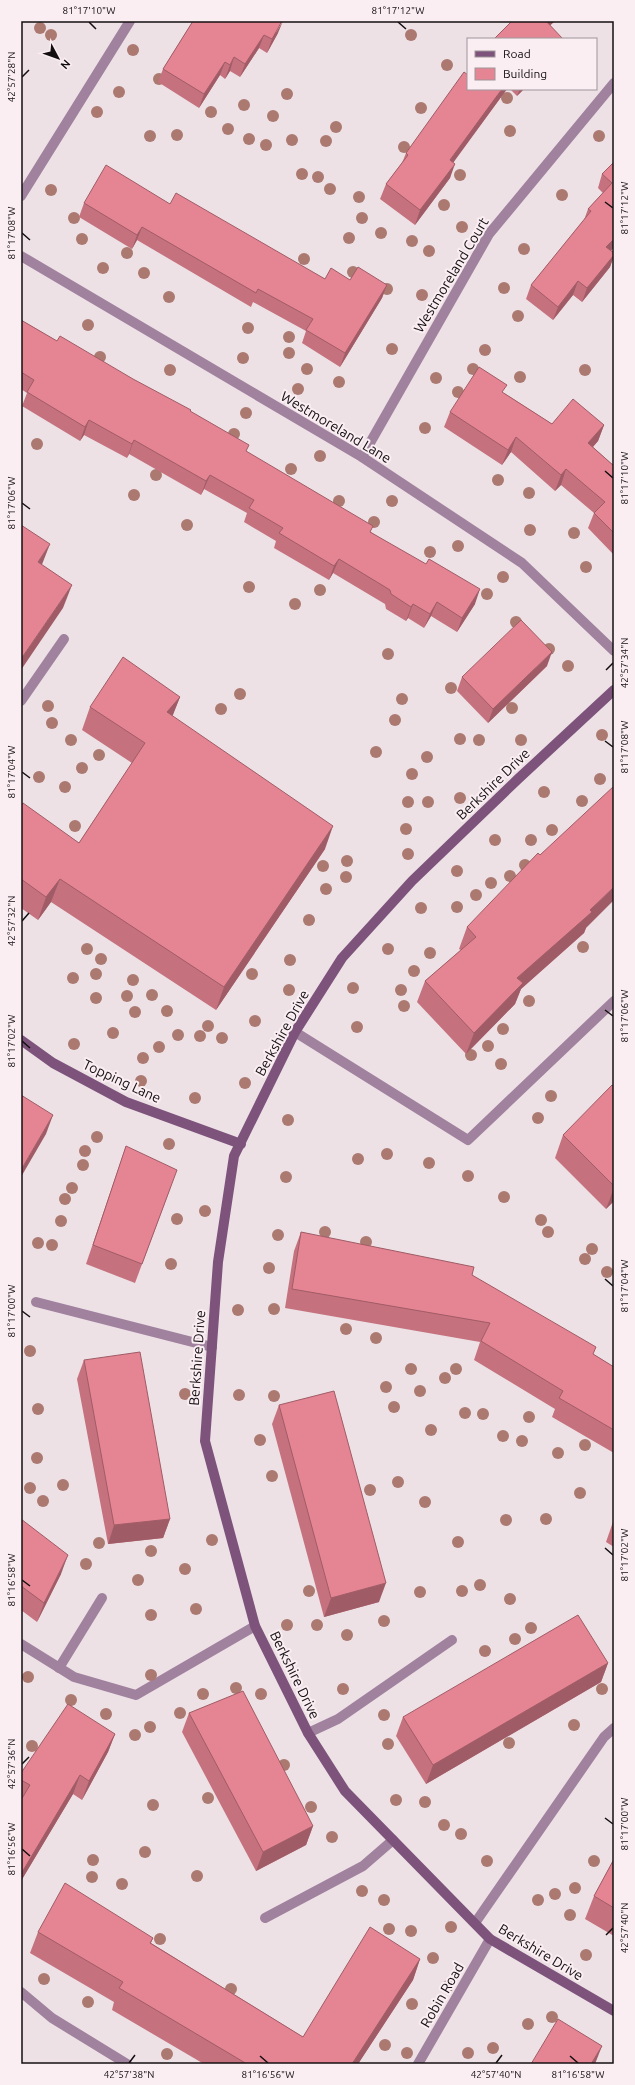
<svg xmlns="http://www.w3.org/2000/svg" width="635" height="2085" viewBox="0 0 635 2085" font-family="Ubuntu,sans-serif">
	<rect width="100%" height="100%" fill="#ede1e6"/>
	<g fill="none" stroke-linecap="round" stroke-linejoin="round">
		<g stroke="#a0829e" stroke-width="10">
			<polyline points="21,701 64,639"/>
			<polyline points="295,1032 468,1140 614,1001"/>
			<polyline points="36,1302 212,1347"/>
			<polyline points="21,1644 74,1677 136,1695 255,1626"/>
			<polyline points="59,1668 102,1598"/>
			<polyline points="308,1733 338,1719 452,1640"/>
			<polyline points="265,1918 363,1866 393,1840"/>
			<polyline points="475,1923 604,1737 614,1728"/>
			<polyline points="21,1992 52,2018 127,2064"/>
		</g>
		<g stroke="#a0829e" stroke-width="10">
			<polyline points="21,196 130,21"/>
			<polyline points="21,256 362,457 522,563 614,651"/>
			<polyline points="362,457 489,234 614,83"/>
			<polyline points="418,2064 490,1939"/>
		</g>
		<g stroke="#7d537c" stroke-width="10">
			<polyline points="614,690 518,779 412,881 342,958 295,1032 234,1156 218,1262 205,1441 255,1626 308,1733 345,1791 490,1939 614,2011"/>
			<polyline points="21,1040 53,1063 126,1102 241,1144"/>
		</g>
	</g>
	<g fill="#ac7971">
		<circle cx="40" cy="28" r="6"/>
		<circle cx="51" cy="35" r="6"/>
		<circle cx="411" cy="35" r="6"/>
		<circle cx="133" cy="50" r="6"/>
		<circle cx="447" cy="65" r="6"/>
		<circle cx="159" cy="79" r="6"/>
		<circle cx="119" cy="92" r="6"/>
		<circle cx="287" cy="94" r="6"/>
		<circle cx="507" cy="98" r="6"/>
		<circle cx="244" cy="105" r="6"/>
		<circle cx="421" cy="108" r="6"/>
		<circle cx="97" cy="112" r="6"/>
		<circle cx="211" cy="112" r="6"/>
		<circle cx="273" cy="116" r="6"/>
		<circle cx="336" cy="127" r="6"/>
		<circle cx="228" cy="129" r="6"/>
		<circle cx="510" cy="131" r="6"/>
		<circle cx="177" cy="135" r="6"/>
		<circle cx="150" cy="136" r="6"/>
		<circle cx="599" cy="136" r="6"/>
		<circle cx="249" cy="139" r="6"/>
		<circle cx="292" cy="140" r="6"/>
		<circle cx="326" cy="141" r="6"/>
		<circle cx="266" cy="145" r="6"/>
		<circle cx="404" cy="147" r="6"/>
		<circle cx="302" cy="174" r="6"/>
		<circle cx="460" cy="175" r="6"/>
		<circle cx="318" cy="177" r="6"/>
		<circle cx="330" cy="189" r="6"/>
		<circle cx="51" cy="190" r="6"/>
		<circle cx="562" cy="195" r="6"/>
		<circle cx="359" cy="197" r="6"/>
		<circle cx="444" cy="205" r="6"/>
		<circle cx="74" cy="218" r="6"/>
		<circle cx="362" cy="218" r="6"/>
		<circle cx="462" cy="227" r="6"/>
		<circle cx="381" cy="233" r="6"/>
		<circle cx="349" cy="238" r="6"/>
		<circle cx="82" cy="239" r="6"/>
		<circle cx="412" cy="241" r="6"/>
		<circle cx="524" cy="249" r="6"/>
		<circle cx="429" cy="251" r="6"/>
		<circle cx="127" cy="253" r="6"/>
		<circle cx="304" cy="259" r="6"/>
		<circle cx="103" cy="268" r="6"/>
		<circle cx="353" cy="272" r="6"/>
		<circle cx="144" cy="273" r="6"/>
		<circle cx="504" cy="288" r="6"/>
		<circle cx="387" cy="289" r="6"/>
		<circle cx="422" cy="295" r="6"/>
		<circle cx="169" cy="297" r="6"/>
		<circle cx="518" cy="316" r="6"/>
		<circle cx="88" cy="325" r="6"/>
		<circle cx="248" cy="328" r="6"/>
		<circle cx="289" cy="337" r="6"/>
		<circle cx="392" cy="349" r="6"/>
		<circle cx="485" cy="350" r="6"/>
		<circle cx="289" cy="353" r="6"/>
		<circle cx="100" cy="357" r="6"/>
		<circle cx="243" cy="358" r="6"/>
		<circle cx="307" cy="369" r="6"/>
		<circle cx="473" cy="369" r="6"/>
		<circle cx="170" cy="370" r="6"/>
		<circle cx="585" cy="370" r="6"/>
		<circle cx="520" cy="377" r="6"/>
		<circle cx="436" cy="378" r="6"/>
		<circle cx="339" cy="382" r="6"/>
		<circle cx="298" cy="389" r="6"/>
		<circle cx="458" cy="392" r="6"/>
		<circle cx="246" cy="413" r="6"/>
		<circle cx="425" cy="428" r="6"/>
		<circle cx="234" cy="434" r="6"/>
		<circle cx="37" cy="444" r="6"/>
		<circle cx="320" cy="456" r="6"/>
		<circle cx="291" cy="469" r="6"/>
		<circle cx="156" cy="475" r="6"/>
		<circle cx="498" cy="480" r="6"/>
		<circle cx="529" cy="493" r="6"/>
		<circle cx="134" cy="495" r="6"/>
		<circle cx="339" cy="501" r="6"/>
		<circle cx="392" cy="501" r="6"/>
		<circle cx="374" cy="522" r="6"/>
		<circle cx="187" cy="525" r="6"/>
		<circle cx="530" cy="530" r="6"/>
		<circle cx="574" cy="533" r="6"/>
		<circle cx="458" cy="546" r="6"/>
		<circle cx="430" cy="552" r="6"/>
		<circle cx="586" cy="567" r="6"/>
		<circle cx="503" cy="577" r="6"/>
		<circle cx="249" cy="587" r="6"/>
		<circle cx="320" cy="590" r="6"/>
		<circle cx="487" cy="594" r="6"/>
		<circle cx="295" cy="604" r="6"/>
		<circle cx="516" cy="622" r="6"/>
		<circle cx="549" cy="649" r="6"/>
		<circle cx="388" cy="654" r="6"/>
		<circle cx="568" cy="666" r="6"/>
		<circle cx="451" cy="688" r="6"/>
		<circle cx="240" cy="694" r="6"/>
		<circle cx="402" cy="699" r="6"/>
		<circle cx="48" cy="706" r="6"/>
		<circle cx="512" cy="708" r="6"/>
		<circle cx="221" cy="709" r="6"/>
		<circle cx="395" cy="720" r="6"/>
		<circle cx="52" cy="723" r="6"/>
		<circle cx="602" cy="735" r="6"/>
		<circle cx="460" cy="739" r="6"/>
		<circle cx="71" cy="740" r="6"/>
		<circle cx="479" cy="740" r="6"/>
		<circle cx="521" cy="740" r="6"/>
		<circle cx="376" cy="752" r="6"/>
		<circle cx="99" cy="755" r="6"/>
		<circle cx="427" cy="757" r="6"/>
		<circle cx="82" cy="768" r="6"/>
		<circle cx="412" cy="774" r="6"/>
		<circle cx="39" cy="777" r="6"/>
		<circle cx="600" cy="779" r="6"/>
		<circle cx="65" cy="787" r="6"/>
		<circle cx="544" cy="792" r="6"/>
		<circle cx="460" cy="798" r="6"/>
		<circle cx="582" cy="801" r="6"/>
		<circle cx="408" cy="802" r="6"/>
		<circle cx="428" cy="802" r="6"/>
		<circle cx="75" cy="826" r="6"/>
		<circle cx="406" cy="829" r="6"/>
		<circle cx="552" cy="830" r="6"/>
		<circle cx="495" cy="840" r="6"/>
		<circle cx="531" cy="840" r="6"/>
		<circle cx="408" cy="854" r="6"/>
		<circle cx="347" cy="861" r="6"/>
		<circle cx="525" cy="865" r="6"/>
		<circle cx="323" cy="866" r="6"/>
		<circle cx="457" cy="871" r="6"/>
		<circle cx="510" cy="876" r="6"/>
		<circle cx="346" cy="877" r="6"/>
		<circle cx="491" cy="883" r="6"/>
		<circle cx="326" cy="889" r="6"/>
		<circle cx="476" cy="895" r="6"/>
		<circle cx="457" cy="907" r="6"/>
		<circle cx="421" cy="908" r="6"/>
		<circle cx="309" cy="920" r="6"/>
		<circle cx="583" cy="947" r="6"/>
		<circle cx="87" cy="949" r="6"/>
		<circle cx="388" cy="949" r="6"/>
		<circle cx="430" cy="953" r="6"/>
		<circle cx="101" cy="959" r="6"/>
		<circle cx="290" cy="960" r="6"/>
		<circle cx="414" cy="971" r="6"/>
		<circle cx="96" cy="974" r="6"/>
		<circle cx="252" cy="974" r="6"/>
		<circle cx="73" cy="978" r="6"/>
		<circle cx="133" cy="980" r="6"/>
		<circle cx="353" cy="988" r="6"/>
		<circle cx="289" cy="990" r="6"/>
		<circle cx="401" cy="990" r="6"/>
		<circle cx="152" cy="995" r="6"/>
		<circle cx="127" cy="996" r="6"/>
		<circle cx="96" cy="998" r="6"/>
		<circle cx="529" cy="1001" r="6"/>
		<circle cx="404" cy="1006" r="6"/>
		<circle cx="167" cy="1011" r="6"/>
		<circle cx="135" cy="1012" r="6"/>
		<circle cx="255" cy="1021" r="6"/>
		<circle cx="208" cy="1026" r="6"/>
		<circle cx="357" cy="1027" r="6"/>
		<circle cx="503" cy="1029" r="6"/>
		<circle cx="113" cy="1033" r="6"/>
		<circle cx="178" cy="1035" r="6"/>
		<circle cx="200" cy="1036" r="6"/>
		<circle cx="222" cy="1038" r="6"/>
		<circle cx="74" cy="1044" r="6"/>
		<circle cx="488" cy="1046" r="6"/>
		<circle cx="159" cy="1047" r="6"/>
		<circle cx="471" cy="1055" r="6"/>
		<circle cx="143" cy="1058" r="6"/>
		<circle cx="501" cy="1064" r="6"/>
		<circle cx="141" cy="1081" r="6"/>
		<circle cx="245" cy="1083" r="6"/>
		<circle cx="551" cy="1096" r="6"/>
		<circle cx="195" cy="1098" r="6"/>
		<circle cx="538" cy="1118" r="6"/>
		<circle cx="288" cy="1120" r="6"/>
		<circle cx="97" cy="1137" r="6"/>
		<circle cx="169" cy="1144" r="6"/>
		<circle cx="85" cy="1151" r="6"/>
		<circle cx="387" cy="1154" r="6"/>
		<circle cx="358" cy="1159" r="6"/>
		<circle cx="429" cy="1163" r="6"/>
		<circle cx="83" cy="1165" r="6"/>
		<circle cx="468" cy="1176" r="6"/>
		<circle cx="286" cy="1177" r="6"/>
		<circle cx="72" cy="1188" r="6"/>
		<circle cx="504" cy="1197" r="6"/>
		<circle cx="65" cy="1199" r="6"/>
		<circle cx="205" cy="1211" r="6"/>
		<circle cx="177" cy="1219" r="6"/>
		<circle cx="541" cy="1220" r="6"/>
		<circle cx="61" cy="1221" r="6"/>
		<circle cx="325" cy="1232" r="6"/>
		<circle cx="548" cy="1232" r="6"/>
		<circle cx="278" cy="1235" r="6"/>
		<circle cx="366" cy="1242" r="6"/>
		<circle cx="38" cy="1243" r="6"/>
		<circle cx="52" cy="1245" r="6"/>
		<circle cx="592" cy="1249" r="6"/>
		<circle cx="585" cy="1259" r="6"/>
		<circle cx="171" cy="1264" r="6"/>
		<circle cx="269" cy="1268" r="6"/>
		<circle cx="607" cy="1272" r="6"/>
		<circle cx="274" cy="1309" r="6"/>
		<circle cx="238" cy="1310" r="6"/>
		<circle cx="346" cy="1329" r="6"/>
		<circle cx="376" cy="1338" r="6"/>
		<circle cx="30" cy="1351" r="6"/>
		<circle cx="411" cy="1369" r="6"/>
		<circle cx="456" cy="1369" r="6"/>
		<circle cx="445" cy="1378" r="6"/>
		<circle cx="386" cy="1387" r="6"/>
		<circle cx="420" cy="1391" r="6"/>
		<circle cx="185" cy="1394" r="6"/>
		<circle cx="239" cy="1395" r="6"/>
		<circle cx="274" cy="1396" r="6"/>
		<circle cx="394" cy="1407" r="6"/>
		<circle cx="38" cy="1409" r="6"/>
		<circle cx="465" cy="1413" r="6"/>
		<circle cx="483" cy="1414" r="6"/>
		<circle cx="529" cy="1417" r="6"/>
		<circle cx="431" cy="1430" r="6"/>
		<circle cx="503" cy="1436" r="6"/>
		<circle cx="260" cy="1440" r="6"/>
		<circle cx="522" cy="1441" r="6"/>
		<circle cx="585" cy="1445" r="6"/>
		<circle cx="558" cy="1453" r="6"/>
		<circle cx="37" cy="1458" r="6"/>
		<circle cx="272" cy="1476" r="6"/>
		<circle cx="398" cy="1482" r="6"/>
		<circle cx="63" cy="1485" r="6"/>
		<circle cx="30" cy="1488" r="6"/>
		<circle cx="370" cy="1490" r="6"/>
		<circle cx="580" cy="1493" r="6"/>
		<circle cx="43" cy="1501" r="6"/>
		<circle cx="425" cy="1502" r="6"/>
		<circle cx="546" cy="1519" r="6"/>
		<circle cx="506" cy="1520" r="6"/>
		<circle cx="212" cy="1540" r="6"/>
		<circle cx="458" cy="1542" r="6"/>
		<circle cx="99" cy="1543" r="6"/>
		<circle cx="151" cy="1551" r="6"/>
		<circle cx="86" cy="1564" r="6"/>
		<circle cx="185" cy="1569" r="6"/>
		<circle cx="138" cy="1580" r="6"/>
		<circle cx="480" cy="1585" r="6"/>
		<circle cx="309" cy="1591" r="6"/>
		<circle cx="462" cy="1591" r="6"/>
		<circle cx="420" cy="1592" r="6"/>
		<circle cx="510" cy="1599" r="6"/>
		<circle cx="196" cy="1609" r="6"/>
		<circle cx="151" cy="1615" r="6"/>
		<circle cx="384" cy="1621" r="6"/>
		<circle cx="287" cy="1625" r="6"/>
		<circle cx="317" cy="1625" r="6"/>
		<circle cx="531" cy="1628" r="6"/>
		<circle cx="347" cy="1635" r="6"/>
		<circle cx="515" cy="1639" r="6"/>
		<circle cx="485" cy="1651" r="6"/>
		<circle cx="151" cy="1675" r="6"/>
		<circle cx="28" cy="1677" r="6"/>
		<circle cx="236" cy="1688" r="6"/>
		<circle cx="343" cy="1689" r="6"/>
		<circle cx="602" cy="1689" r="6"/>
		<circle cx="203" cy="1694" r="6"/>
		<circle cx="261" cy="1694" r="6"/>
		<circle cx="71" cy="1700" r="6"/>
		<circle cx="180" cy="1713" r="6"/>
		<circle cx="106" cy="1714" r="6"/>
		<circle cx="384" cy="1715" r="6"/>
		<circle cx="574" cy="1725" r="6"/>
		<circle cx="150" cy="1727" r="6"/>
		<circle cx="135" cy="1735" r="6"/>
		<circle cx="509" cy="1743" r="6"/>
		<circle cx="388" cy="1744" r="6"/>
		<circle cx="32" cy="1746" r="6"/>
		<circle cx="284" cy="1765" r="6"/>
		<circle cx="208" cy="1798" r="6"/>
		<circle cx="396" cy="1800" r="6"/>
		<circle cx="425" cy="1802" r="6"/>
		<circle cx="153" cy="1805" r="6"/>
		<circle cx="311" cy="1807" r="6"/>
		<circle cx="444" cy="1825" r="6"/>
		<circle cx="461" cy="1834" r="6"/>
		<circle cx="332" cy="1837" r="6"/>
		<circle cx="145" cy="1852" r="6"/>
		<circle cx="93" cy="1860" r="6"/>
		<circle cx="487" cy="1861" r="6"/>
		<circle cx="594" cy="1861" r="6"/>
		<circle cx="197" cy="1876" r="6"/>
		<circle cx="92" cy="1877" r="6"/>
		<circle cx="122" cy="1884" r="6"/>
		<circle cx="575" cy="1888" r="6"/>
		<circle cx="362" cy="1891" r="6"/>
		<circle cx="555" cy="1894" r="6"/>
		<circle cx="384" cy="1900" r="6"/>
		<circle cx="538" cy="1900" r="6"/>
		<circle cx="570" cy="1915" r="6"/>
		<circle cx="451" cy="1927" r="6"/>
		<circle cx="389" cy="1929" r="6"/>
		<circle cx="411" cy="1931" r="6"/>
		<circle cx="160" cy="1939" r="6"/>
		<circle cx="586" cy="1955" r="6"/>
		<circle cx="433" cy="1958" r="6"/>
		<circle cx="44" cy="1979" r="6"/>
		<circle cx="448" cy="1986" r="6"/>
		<circle cx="231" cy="1989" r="6"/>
		<circle cx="88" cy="2002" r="6"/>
		<circle cx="412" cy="2004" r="6"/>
		<circle cx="552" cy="2017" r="6"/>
		<circle cx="528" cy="2024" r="6"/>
		<circle cx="385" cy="2045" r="6"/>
		<circle cx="493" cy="2048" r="6"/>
		<circle cx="407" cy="2053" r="6"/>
		<circle cx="468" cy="2053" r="6"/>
		<circle cx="167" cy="2054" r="6"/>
	</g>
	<g fill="#c5727e">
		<polygon points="193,21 278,33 267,53 259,48 240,77 230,71 225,79 220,75 199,108 158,82 163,69"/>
		<polygon points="507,89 453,162 450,178 415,225 380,199 386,184 402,163 406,153"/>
		<polygon points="510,89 524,89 517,96"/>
		<polygon points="614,162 614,247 611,251 614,253 614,256 610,267 582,302 573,295 553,320 526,299 531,285 584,220 588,209 603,193 598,188 602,174"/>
		<polygon points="84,203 170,204 325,279 350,280 387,285 382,298 340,367 302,343 306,331 253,302 251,307 137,240 132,249 79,217"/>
		<polygon points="21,320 57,341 190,412 247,452 371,532 475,604 457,632 431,616 424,628 408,618 406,621 386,609 385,604 333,573 329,580 274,548 276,541 244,522 247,513 204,489 201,495 129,454 127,458 84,435 80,441 22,406 27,393 21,389"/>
		<polygon points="504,393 552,424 604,425 598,441 593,447 614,466 614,555 588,528 594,513 561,485 555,491 511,452 502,465 444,427 450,412"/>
		<polygon points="547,666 488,723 457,691 462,677"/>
		<polygon points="180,697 172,716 325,849 216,1010 51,902 38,920 21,908 21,806 79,843 132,763 82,730 90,707"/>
		<polygon points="467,927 586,928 584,933 521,989 515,1004 466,1054 417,1002 425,981 461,950 459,949"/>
		<polygon points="614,1087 614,1201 606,1209 555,1158 563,1135"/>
		<polygon points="126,1146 170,1189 135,1283 86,1264"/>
		<polygon points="301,1232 472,1275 593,1354 614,1367 614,1453 552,1417 555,1409 474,1360 480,1342 285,1308 294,1251"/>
		<polygon points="84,1360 170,1519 163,1538 108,1544 77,1379"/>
		<polygon points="279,1405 379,1602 324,1617 272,1424"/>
		<polygon points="21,1519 61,1574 37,1622 21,1610"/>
		<polygon points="614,1519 614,1547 606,1542"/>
		<polygon points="608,1663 601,1682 426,1784 396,1736 403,1717"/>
		<polygon points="189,1713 313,1826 306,1845 256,1871 182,1732"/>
		<polygon points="115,1734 108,1752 82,1800 73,1794 21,1881 21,1773"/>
		<polygon points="614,1859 614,1936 585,1919 594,1896"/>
		<polygon points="38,1932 153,1938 151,1943 303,2037 420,1959 413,1980 358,2064 204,2064 112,2010 114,2002 30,1953"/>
	</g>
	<g fill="#a05c66">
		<polygon points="283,21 278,33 267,53 272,39"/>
		<polygon points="545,21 555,21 540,35"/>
		<polygon points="264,35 259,48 240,77 245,64"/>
		<polygon points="234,57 230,71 225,79 230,65"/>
		<polygon points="225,62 220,75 199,108 204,94"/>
		<polygon points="502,89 507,89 445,174 450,160"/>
		<polygon points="520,89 524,89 517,96"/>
		<polygon points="455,164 450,178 415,225 420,210"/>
		<polygon points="142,227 137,240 132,249 137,235"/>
		<polygon points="614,239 614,247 602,261 606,247"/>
		<polygon points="614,255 610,267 582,302 587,288"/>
		<polygon points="578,281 573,295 553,320 558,307"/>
		<polygon points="387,285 382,298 340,367 345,353"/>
		<polygon points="89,420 84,435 80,441 85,427"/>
		<polygon points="604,425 598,441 582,459 588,443"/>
		<polygon points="516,437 511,452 502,465 508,450"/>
		<polygon points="134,440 129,454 127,458 132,444"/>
		<polygon points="566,469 561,485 555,491 561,475"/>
		<polygon points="210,475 204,489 201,495 206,481"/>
		<polygon points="50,544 41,567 38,562"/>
		<polygon points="339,559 333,573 329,580 334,566"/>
		<polygon points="72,585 63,608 21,670 21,659"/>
		<polygon points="480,589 475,604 457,632 462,618"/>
		<polygon points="437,602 431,616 424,628 430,614"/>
		<polygon points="413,604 408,618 406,621 411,607"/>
		<polygon points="552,652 547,666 488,723 493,709"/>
		<polygon points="180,697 171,720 167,712"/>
		<polygon points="333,826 325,849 216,1010 224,987"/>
		<polygon points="60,879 51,902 38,920 46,897"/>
		<polygon points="614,887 614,900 586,928 584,933 521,989 515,1004 466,1054 474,1033 517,978 590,910"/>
		<polygon points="53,1115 46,1134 21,1177 21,1170"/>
		<polygon points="614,1188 614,1201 606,1209"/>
		<polygon points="170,1519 163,1538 108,1544 114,1525"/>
		<polygon points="68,1555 61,1574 37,1622 44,1603"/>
		<polygon points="386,1583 379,1602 324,1617 331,1598"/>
		<polygon points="608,1663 601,1682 426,1784 433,1765"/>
		<polygon points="115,1734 108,1752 82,1800 89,1781"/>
		<polygon points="80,1775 73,1794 21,1881 21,1874"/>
		<polygon points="313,1826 306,1845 256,1871 263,1852"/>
		<polygon points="420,1959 413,1980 358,2064 352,2064"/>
		<polygon points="602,2046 595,2064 591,2064"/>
	</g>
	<g fill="#e58492" stroke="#a05c66">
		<polygon points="193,21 282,21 272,39 264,35 245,64 234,57 230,65 225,62 204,94 163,69"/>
		<polygon points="512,21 546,21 563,39 494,39"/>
		<polygon points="464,72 468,75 468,89 502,89 450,160 455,164 420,210 386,184 408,155 406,153"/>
		<polygon points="614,162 614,239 606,247 614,253 614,255 587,288 578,281 558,307 531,285 591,211 588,209 612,183 602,174"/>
		<polygon points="106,165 170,204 176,193 325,279 331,268 350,280 358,267 387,285 345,353 306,330 313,319 258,289 256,293 142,227 137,235 84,203"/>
		<polygon points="21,320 57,341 60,336 133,379 191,410 190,411 249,445 246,451 373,526 370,532 426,564 429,559 480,589 462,618 437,602 430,614 413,604 411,607 391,594 390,590 339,559 334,566 279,533 283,528 249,508 254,500 210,475 206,481 134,440 132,444 89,420 85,427 27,392 34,380 21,372"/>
		<polygon points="479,367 507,385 502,392 552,424 573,399 604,425 588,443 614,466 614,533 594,513 605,502 566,469 561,475 516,437 508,450 450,412"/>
		<polygon points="21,525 50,544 38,562 72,585 21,659"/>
		<polygon points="521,620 552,652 493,709 462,677"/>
		<polygon points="123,657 180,697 167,712 333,826 224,987 60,879 46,897 21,879 21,806 23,803 79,843 145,743 90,707"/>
		<polygon points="614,786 614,887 590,910 592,912 517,978 523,983 474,1033 425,981 476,937 467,927 538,853 540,855"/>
		<polygon points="612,1085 614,1087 614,1186 563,1135"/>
		<polygon points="21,1095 53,1115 21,1170"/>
		<polygon points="126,1146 177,1170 142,1264 93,1245"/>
		<polygon points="301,1232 474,1267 472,1275 596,1347 593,1354 614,1367 614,1430 559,1398 563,1391 481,1341 490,1323 292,1289"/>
		<polygon points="140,1352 170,1519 114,1525 84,1360"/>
		<polygon points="334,1391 386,1583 331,1598 279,1405"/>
		<polygon points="21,1519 68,1555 44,1603 21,1586"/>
		<polygon points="578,1615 608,1663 433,1765 403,1717"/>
		<polygon points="243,1691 313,1826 263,1852 189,1713"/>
		<polygon points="68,1704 115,1734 89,1781 80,1775 21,1874 21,1800 30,1785 21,1780 21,1773"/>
		<polygon points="614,1859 614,1908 594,1896"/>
		<polygon points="65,1883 153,1938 150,1943 303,2037 370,1927 420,1959 352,2064 247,2064 119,1988 123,1982 38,1932"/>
		<polygon points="558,2019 602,2046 591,2064 531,2064"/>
	</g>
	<path fill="none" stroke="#130f11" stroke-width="1.5" d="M89 22 96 29M398 22 406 29M22 77 29 70M605 202 613 208M22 233 30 240M605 471 613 478M22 503 30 509M606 670 613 663M605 741 613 747M22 772 30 778M22 921 29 913M605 1010 613 1016M22 1041 30 1048M605 1279 613 1286M22 1311 30 1317M605 1548 613 1555M22 1580 30 1586M22 1764 29 1757M605 1818 613 1824M22 1849 30 1856M606 1935 613 1928M260 2056 268 2063M570 2056 578 2063M129 2063 135 2055M496 2063 502 2055"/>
	<g text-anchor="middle" stroke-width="4" stroke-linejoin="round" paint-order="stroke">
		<g font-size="14" fill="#130f11" stroke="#faeef3">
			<text transform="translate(451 275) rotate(-59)" y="5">Westmoreland Court</text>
			<text transform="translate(336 427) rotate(31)" y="5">Westmoreland Lane</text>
			<text transform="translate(493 784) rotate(-44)" y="5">Berkshire Drive</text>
			<text transform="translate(282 1033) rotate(-61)" y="5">Berkshire Drive</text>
			<text transform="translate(122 1081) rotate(25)" y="5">Topping Lane</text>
			<text transform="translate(197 1358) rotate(-86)" y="5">Berkshire Drive</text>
			<text transform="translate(295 1675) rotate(64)" y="5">Berkshire Drive</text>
			<text transform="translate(541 1952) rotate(31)" y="5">Berkshire Drive</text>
			<text transform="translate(442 1995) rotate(-60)" y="5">Robin Road</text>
		</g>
	</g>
	<rect width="635" height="2085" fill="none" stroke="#faeef3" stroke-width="44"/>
	<rect x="467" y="38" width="130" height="52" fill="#faeef3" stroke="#9e9599"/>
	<rect x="475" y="51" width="20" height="6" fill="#7d537c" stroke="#9e9599"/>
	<text x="503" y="58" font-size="12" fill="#130f11">Road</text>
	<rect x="475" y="68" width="20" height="12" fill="#e58492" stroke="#9e9599"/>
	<text x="503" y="78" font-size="12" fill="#130f11">Building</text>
	<g transform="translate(58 58) rotate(131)" stroke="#faeef3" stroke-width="3" paint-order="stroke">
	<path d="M0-3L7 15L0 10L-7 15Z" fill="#130f11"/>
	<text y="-6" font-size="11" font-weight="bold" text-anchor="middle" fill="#130f11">N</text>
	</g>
	<rect x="22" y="22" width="591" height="2041" fill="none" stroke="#130f11" stroke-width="1.5"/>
	<g font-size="10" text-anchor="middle" fill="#130f11">
		<text x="89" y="14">81°17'10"W</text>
		<text x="398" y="14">81°17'12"W</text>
		<text transform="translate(11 77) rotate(-90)" y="4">42°57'28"N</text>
		<text transform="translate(624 208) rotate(-90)" y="4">81°17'12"W</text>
		<text transform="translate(11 233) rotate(-90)" y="4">81°17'08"W</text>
		<text transform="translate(624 478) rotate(-90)" y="4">81°17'10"W</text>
		<text transform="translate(11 503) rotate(-90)" y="4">81°17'06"W</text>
		<text transform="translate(624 663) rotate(-90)" y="4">42°57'34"N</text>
		<text transform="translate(624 747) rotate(-90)" y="4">81°17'08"W</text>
		<text transform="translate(11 772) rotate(-90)" y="4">81°17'04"W</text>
		<text transform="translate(11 921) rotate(-90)" y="4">42°57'32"N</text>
		<text transform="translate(624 1016) rotate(-90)" y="4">81°17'06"W</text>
		<text transform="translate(11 1041) rotate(-90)" y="4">81°17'02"W</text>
		<text transform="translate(624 1286) rotate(-90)" y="4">81°17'04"W</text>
		<text transform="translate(11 1311) rotate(-90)" y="4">81°17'00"W</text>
		<text transform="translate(624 1555) rotate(-90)" y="4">81°17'02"W</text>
		<text transform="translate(11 1580) rotate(-90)" y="4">81°16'58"W</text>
		<text transform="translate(11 1764) rotate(-90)" y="4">42°57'36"N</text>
		<text transform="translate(624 1824) rotate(-90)" y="4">81°17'00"W</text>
		<text transform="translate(11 1849) rotate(-90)" y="4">81°16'56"W</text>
		<text transform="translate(624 1928) rotate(-90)" y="4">42°57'40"N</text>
		<text x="129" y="2078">42°57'38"N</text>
		<text x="268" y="2078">81°16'56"W</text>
		<text x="496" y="2078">42°57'40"N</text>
		<text x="578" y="2078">81°16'58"W</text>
	</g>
</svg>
